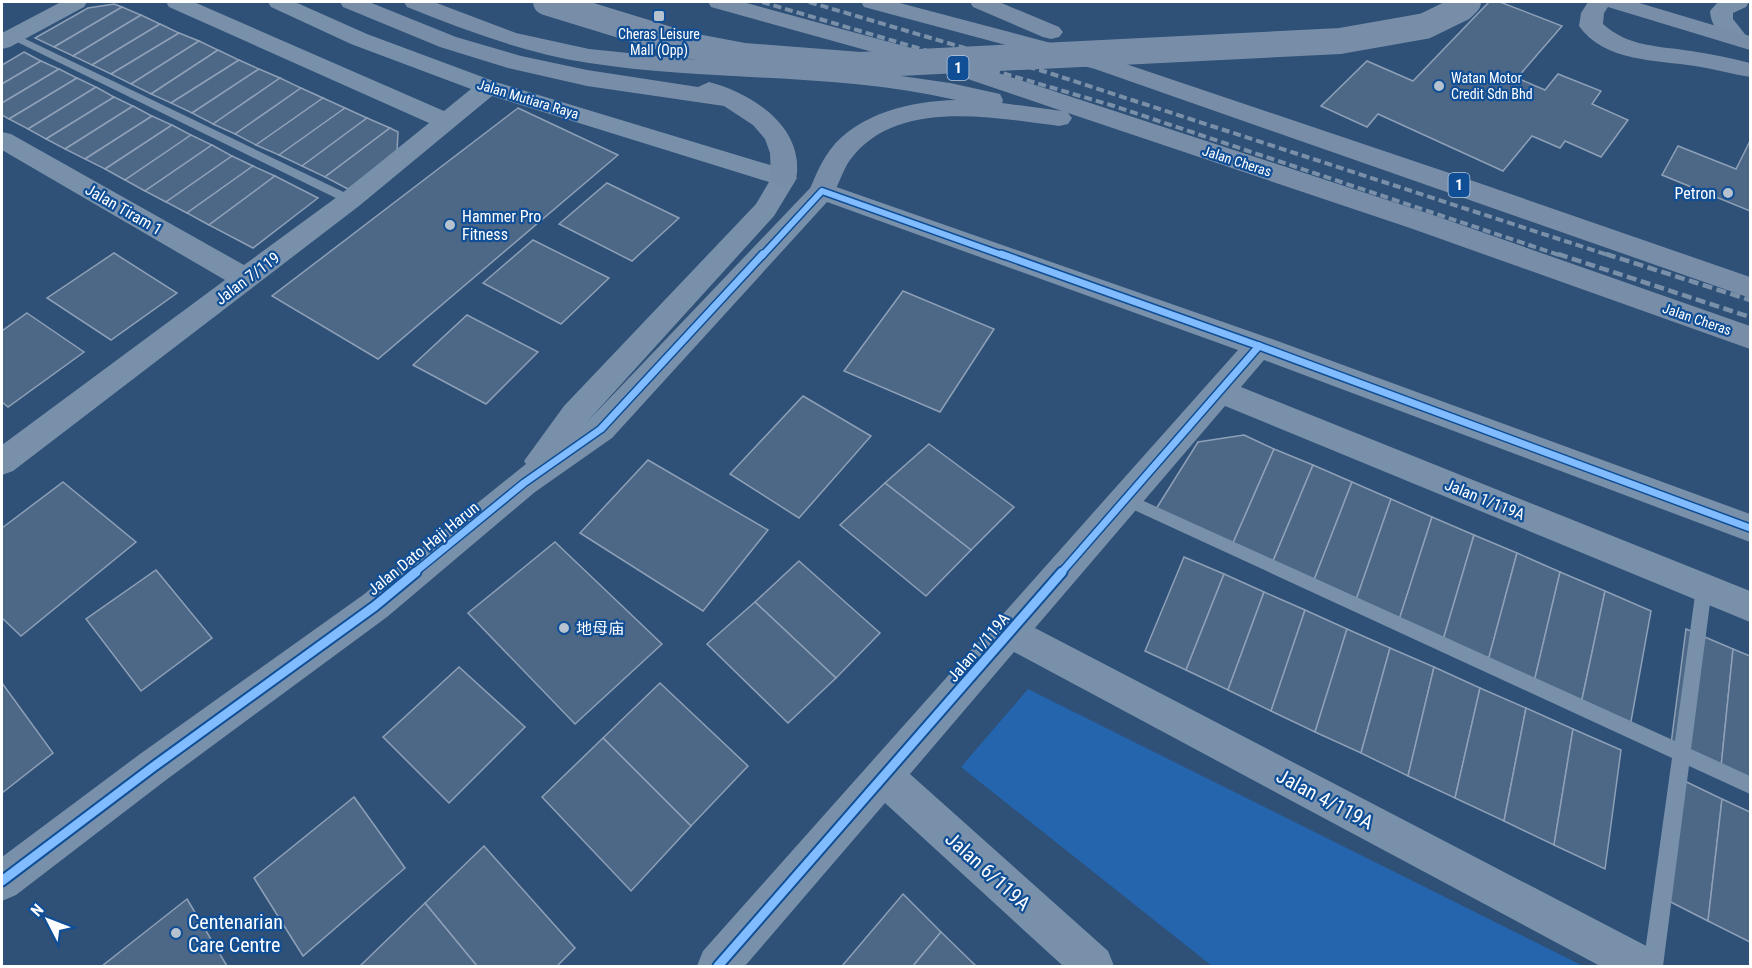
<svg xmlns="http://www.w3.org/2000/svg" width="1752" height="968" viewBox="0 0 1752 968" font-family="'Roboto Condensed','Noto Sans SC',sans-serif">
	<rect width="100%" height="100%" fill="#2f5077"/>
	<polygon fill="#2565ad" points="1028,689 1583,966 1212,966 961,767"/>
	<g fill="#4d6786" stroke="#8da0b7" stroke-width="1.5">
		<polygon points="1489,2 1500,2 1562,26 1517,78 1545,90 1558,74 1601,91 1592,104 1628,120 1601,157 1565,141 1560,148 1532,136 1503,171 1378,114 1367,127 1321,106 1367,61 1413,81"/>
		<polygon points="114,4 122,7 54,47 35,38 88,8"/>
		<polygon points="122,7 141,15 73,56 54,47"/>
		<polygon points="141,15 160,24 92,65 73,56"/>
		<polygon points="160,24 179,33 111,74 92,65"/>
		<polygon points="179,33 199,41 131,84 111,74"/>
		<polygon points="199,41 218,50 151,94 131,84"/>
		<polygon points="218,50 239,60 171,103 151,94"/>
		<polygon points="24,52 41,61 2,84 2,65"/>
		<polygon points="239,60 259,69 192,113 171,103"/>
		<polygon points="41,61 59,69 2,103 2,84"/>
		<polygon points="59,69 77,78 9,119 2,115 2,103"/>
		<polygon points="259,69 280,78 213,124 192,113"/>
		<polygon points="77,78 96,87 28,129 9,119"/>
		<polygon points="280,78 301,88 235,134 213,124"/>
		<polygon points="96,87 114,97 46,139 28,129"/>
		<polygon points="301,88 323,98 256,145 235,134"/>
		<polygon points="114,97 133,106 65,149 46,139"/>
		<polygon points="323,98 345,108 279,155 256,145"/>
		<polygon points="133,106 152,116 85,159 65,149"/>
		<polygon points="345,108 367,118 302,166 279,155"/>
		<polygon points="518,108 618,155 378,359 272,296"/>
		<polygon points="152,116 172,125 105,169 85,159"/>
		<polygon points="367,118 390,128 325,177 302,166"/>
		<polygon points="172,125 191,135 125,180 105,169"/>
		<polygon points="390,128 398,132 397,152 348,189 325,177"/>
		<polygon points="191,135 212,145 145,191 125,180"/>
		<polygon points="1750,141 1750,211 1662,175 1678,146 1736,169"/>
		<polygon points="212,145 232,156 166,202 145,191"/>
		<polygon points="232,156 253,166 187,213 166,202"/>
		<polygon points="253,166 275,176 209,225 187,213"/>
		<polygon points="275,176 318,198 253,248 209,225"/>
		<polygon points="607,183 679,218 632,261 559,224"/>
		<polygon points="533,240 609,278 561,324 483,283"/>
		<polygon points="114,253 177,293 111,340 47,298"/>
		<polygon points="903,291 994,329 940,412 844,371"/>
		<polygon points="27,313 84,352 8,407 2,402 2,331"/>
		<polygon points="467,315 538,352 486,404 413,365"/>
		<polygon points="803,396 871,436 799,518 730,474"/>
		<polygon points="1244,435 1274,449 1233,543 1156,509 1198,442"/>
		<polygon points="929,444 1014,507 971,550 885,483"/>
		<polygon points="1274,449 1313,465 1273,561 1233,543"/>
		<polygon points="648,460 768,530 703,611 580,533"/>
		<polygon points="1313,465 1352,482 1314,580 1273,561"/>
		<polygon points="63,482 136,542 21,636 2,618 2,528"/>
		<polygon points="1352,482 1391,499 1356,600 1314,580"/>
		<polygon points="885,483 971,550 926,596 840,525"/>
		<polygon points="1391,499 1432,517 1399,620 1356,600"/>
		<polygon points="1432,517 1474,535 1443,640 1399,620"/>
		<polygon points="1474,535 1517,553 1488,661 1443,640"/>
		<polygon points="555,542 662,644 575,724 468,613"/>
		<polygon points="1517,553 1560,572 1534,682 1488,661"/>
		<polygon points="1184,557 1224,574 1186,670 1145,651"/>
		<polygon points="799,561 880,633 836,678 755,602"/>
		<polygon points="156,570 212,638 141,691 86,619"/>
		<polygon points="1560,572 1605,591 1581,704 1534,682"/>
		<polygon points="1224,574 1264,592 1228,690 1186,670"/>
		<polygon points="1605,591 1651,611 1630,727 1581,704"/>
		<polygon points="1264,592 1305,610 1271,711 1228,690"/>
		<polygon points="755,602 836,678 788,723 707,644"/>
		<polygon points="1305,610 1347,629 1315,732 1271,711"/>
		<polygon points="1347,629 1390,648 1361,753 1315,732"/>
		<polygon points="1686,629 1733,649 1721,767 1671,744"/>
		<polygon points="1390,648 1434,667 1408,776 1361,753"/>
		<polygon points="1733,649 1750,656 1750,781 1721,767"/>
		<polygon points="459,667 525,727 449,803 383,737"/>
		<polygon points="1434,667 1480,688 1455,798 1408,776"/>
		<polygon points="2,683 53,753 2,793"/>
		<polygon points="660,683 748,766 691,826 603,738"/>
		<polygon points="1480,688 1526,708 1504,821 1455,798"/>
		<polygon points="1526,708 1573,729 1554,845 1504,821"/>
		<polygon points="1573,729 1621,750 1605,869 1554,845"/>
		<polygon points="603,738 691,826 631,891 542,797"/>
		<polygon points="1672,775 1722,799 1708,921 1655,894"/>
		<polygon points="354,797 405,868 303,956 254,878"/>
		<polygon points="1722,799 1750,812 1750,942 1708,921"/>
		<polygon points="484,846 575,948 557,966 477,966 425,903"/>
		<polygon points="903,894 941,932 913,966 842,966"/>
		<polygon points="187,899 227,966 102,966"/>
		<polygon points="425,903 477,966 362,966 361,965"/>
		<polygon points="941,932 976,966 913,966"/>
	</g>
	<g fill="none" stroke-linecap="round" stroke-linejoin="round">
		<g fill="#7890aa" fill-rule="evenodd">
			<polygon points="13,33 354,197 356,200 354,203 346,203 9,38 9,34"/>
			<polygon points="1126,493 1675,741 1696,588 1698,583 1704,581 1710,583 1712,588 1691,749 1750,776 1750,794 1689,766 1663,966 1643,966 1672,758 1121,504 1118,499 1121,494"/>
		</g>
		<g fill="#7890aa" fill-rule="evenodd">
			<polygon points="61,2 87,2 84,7 10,47 2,49 2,33"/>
			<polygon points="166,2 194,2 444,111 471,89 351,44 271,7 268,2 295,2 367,34 496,82 793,172 797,178 774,216 586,423 813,185 822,182 1269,338 1750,514 1750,542 1264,360 1241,387 1750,591 1750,622 1225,406 1035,628 1656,951 1662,966 1600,966 1014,652 910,774 1108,951 1114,966 1063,966 885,803 745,966 697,966 703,951 1238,350 827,202 612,438 535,492 387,617 166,780 16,895 2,901 2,857 140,754 363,595 526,464 524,461 564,406 756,204 769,182 492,96 359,206 13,471 2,475 2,445 225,280 2,150 2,132 11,134 244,265 341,194 429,123 169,7"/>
		</g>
		<path fill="#7890aa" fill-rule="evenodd" d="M1718 2H1749L1746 7 1733 13V19L1748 38 1744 43C1726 48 1711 28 1710 11Z"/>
		<g fill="#788ea8" fill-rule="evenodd">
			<path d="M340 2H369L456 37 521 56 587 70 698 87 709 82C747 92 793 119 797 162 797 171 798 177 793 184L784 187 775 184 771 178 770 153 765 139 753 125 724 106 587 86 508 68 440 47 343 7Z"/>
			<path d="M404 2H434L516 33 589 49 698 60 866 71 950 83 1000 94 1003 100 1002 103 1062 111 959 76 711 7 708 2H743L977 66 1430 214 1750 326V349L1410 228 1068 113 1072 118 1068 124 1059 126C994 118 896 97 850 160 842 171 839 186 831 197L822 200 813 197 809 191C815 177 821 162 830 150 858 113 912 101 956 100 836 72 710 82 589 63 525 53 467 31 407 7Z"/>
			<polygon points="861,2 896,2 1111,59 1476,182 1750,277 1750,298 1095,69 864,7"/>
			<polygon points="970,2 999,2 1059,27 1063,32 1059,37 1051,39 1043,37 973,7"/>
			<path d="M1588 2H1636L1750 36V50L1608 7 1604 13 1603 24C1628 47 1659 46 1691 51 1711 54 1731 58 1750 63V77C1732 74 1714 69 1695 66 1657 60 1604 62 1579 26L1581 13Z"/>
		</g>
		<g stroke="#7a90a9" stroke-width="4" stroke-dasharray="8 4" stroke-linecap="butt">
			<polyline points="762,2 1114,106 1562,256"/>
			<polyline points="809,2 1046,72 1611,256"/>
		</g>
		<g stroke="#7a90a9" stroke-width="4.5" stroke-dasharray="10 4.5" stroke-linecap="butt">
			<polyline points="1558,254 1750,317"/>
			<polyline points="1606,254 1750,300"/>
		</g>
		<polyline stroke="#788ea8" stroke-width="26" points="546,2 686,45 744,56 860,65 1340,41 1425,26 1462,8 1468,2"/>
		<g stroke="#104e96" stroke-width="9">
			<polyline id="cycleway-far2" points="762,256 822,191 1005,256"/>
		</g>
		<g stroke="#104e96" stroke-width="10">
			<g id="cycleway-far1">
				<polyline points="1001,254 1259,346 1750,528"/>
				<polyline points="414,573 524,483 601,429 763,254"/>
				<polyline points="1061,573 1259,346"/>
			</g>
		</g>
		<g stroke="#104e96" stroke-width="13">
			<g id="cycleway">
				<polyline points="2,881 153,767 375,606 416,572"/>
				<polyline points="718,966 1062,572"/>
			</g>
		</g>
		<use href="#cycleway-far2" stroke="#80bcff" stroke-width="6"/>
		<use href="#cycleway-far1" stroke="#80bcff" stroke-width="7"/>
		<use href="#cycleway" stroke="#80bcff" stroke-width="9"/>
	</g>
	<g fill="#b6c2cf" stroke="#104e96" stroke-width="2">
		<rect x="653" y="10" width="12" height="12" rx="3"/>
		<circle cx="1439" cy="86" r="6"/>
		<circle cx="1728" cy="193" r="6"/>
		<circle cx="450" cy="225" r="6"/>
		<circle cx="564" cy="628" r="6"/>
		<circle cx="176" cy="933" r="6"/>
	</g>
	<g text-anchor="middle" stroke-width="4.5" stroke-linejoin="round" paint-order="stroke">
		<g font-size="14" fill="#fff" stroke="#104e96">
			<text x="659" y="39">Cheras Leisure<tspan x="659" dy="16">Mall (Opp)</tspan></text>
			<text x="1451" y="83" text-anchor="start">Watan Motor<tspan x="1451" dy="16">Credit Sdn Bhd</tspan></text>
		</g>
		<g font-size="14" fill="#fff" stroke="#104e96">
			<text transform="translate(528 99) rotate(17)" y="5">Jalan Mutiara Raya</text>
			<text transform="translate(1237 161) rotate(18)" y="5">Jalan Cheras</text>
			<text transform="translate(1697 319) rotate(19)" y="5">Jalan Cheras</text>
		</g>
		<g fill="#104e96" stroke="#b7cae0" stroke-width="1.5">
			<rect x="947.5" y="56" width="21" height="24" rx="4.5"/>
			<rect x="1448.5" y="173" width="21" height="24" rx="4.5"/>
		</g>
		<g font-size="15" font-weight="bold" fill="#fff">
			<text x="958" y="73">1</text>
			<text x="1459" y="190">1</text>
		</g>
		<g font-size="16" fill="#fff" stroke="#104e96" text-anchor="start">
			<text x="1716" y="199" text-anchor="end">Petron</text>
			<text x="462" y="222">Hammer Pro<tspan x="462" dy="18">Fitness</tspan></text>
			<text x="576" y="634">地母庙</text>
		</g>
		<g font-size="16" fill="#fff" stroke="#104e96">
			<text transform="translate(124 209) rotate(30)" y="6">Jalan Tiram 1</text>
			<text transform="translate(247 278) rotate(-37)" y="6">Jalan 7/119</text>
			<text transform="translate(1485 499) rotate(22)" y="6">Jalan 1/119A</text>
			<text transform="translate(423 548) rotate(-39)" y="6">Jalan Dato Haji Harun</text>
			<text transform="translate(978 647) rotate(-49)" y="6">Jalan 1/119A</text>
		</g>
		<g font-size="20" fill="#fff" stroke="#104e96">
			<text transform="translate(1325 799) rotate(28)" y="7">Jalan 4/119A</text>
			<text transform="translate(988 871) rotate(42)" y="7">Jalan 6/119A</text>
		</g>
		<g font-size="20" fill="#fff" stroke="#104e96" text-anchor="start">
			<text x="188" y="929">Centenarian<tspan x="188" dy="23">Care Centre</tspan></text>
		</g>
	</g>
	<rect width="1752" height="968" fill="none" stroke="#ffffff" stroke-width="6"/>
	<g transform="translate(48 920) rotate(312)" stroke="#104e96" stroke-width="4.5" paint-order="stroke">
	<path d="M0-4.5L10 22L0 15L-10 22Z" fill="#ffffff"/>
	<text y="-9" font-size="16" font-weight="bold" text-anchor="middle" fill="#ffffff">N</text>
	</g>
</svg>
